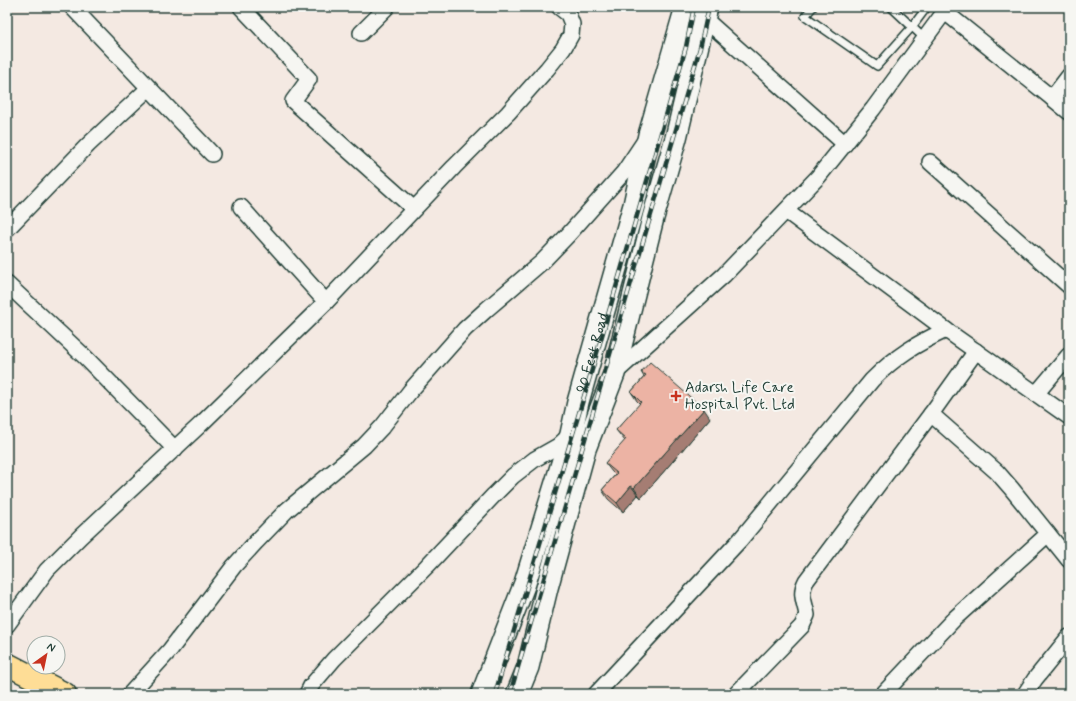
<svg xmlns="http://www.w3.org/2000/svg" width="1076" height="701" viewBox="0 0 1076 701" font-family="Mynerve,sans-serif">
	<rect width="100%" height="100%" fill="#f4e9e2"/>
	<filter id="ink" filterUnits="userSpaceOnUse"><feTurbulence type="fractalNoise" baseFrequency=".025" numOctaves="2"/><feDisplacementMap in="SourceGraphic" scale="8" xChannelSelector="R" yChannelSelector="G"/><feConvolveMatrix kernelMatrix="1 2 1 2 8 2 1 2 1" color-interpolation-filters="sRGB"/></filter>
	<g filter="url(#ink)">
		<g fill="none" stroke-linecap="round" stroke-linejoin="round">
			<g stroke="#1f3d34" stroke-width="10">
				<g id="lane">
					<polyline points="813,7 805,16 877,66 912,27 927,7"/>
					<polyline points="891,7 925,39"/>
				</g>
			</g>
			<g stroke="#1f3d34" stroke-width="18">
				<g id="street">
					<polyline points="72,7 212,154"/>
					<polyline points="241,7 309,79 293,101 414,209"/>
					<polyline points="945,12 1052,98"/>
					<polyline points="698,13 845,144"/>
					<polyline points="361,33 387,7"/>
					<polyline points="1069,76 1052,98 1069,112"/>
					<polyline points="930,162 1069,286"/>
					<polyline points="241,207 326,302"/>
					<polyline points="786,211 946,330 1069,417"/>
					<polyline points="7,229 88,145 149,88"/>
					<polyline points="7,284 85,357 175,449"/>
					<polyline points="614,374 724,275 818,177 873,109 948,7"/>
					<polyline points="1036,394 1069,355"/>
					<polyline points="931,414 997,472 1011,488 1069,560"/>
					<polyline points="7,625 47,570 81,536 200,425 326,302 454,167 508,113 547,69 563,49 571,35 572,24 568,14 559,7"/>
					<polyline points="130,694 170,650 234,566 256,542 287,510 364,446 382,427 411,390 465,329 487,309 542,262 568,235 624,172 644,142"/>
					<polyline points="307,694 311,686 334,659 427,566 494,495 513,476 535,459 558,446 571,434"/>
					<path d="M596 694 740 540 872 380C896 356 916 344 946 330"/>
					<path d="M736 694 802 626 807 615C805 602 799 594 806 581L931 414 976 351"/>
					<polyline points="883,694 954,619 1048,534"/>
					<polyline points="1025,694 1035,679 1069,637"/>
				</g>
			</g>
			<g stroke="#1f3d34" stroke-width="24">
				<g id="secondary">
					<path id="s1" d="M482 694 525 583 571 434 578 402 634 205 649 135 686 7"/>
					<polyline points="517,694 528,667 547,588 585,449 614,374 653,218 676,138 707,7"/>
				</g>
			</g>
			<g stroke="#1f3d34" stroke-width="25">
				<polyline id="highway" points="7,664 65,694"/>
			</g>
			<use href="#lane" stroke="#f6f6f2" stroke-width="7"/>
			<use href="#street" stroke="#f6f6f2" stroke-width="15"/>
			<use href="#secondary" stroke="#f6f6f2" stroke-width="21"/>
			<use href="#highway" stroke="#fedd96" stroke-width="22"/>
			<g stroke="#1f3d34" stroke-width="4.5">
				<g id="rail">
					<polyline points="495,694 594,363 686,47 694,7"/>
					<polyline points="510,694 700,48 709,7"/>
				</g>
			</g>
			<use href="#rail" stroke="#f6f6f2" stroke-width="3" stroke-dasharray="9" stroke-linecap="butt"/>
		</g>
		<polygon fill="#cb9a8d" stroke="#1f3d34" points="641,372 710,418 641,498 638,495 623,512 608,499 602,490 615,475 612,472 605,463 625,441 616,430 640,404 637,401 631,392 644,377"/>
		<g fill="#a57d73" stroke="#1f3d34">
			<polygon points="704,409 710,418 641,498 634,488"/>
			<polygon points="631,486 638,495 623,512 617,503"/>
		</g>
		<polygon fill="#ecb3a4" stroke="#1f3d34" points="650,362 704,409 634,488 631,486 617,503 602,490 617,473 605,463 626,439 616,430 641,402 631,392 646,375 641,372"/>
	</g>
	<path fill="#c8321e" stroke="#f6f6f2" stroke-width="1.5" d="M674 390h4v4h4v4h-4v4h-4v-4h-4v-4h4z"/>
	<g text-anchor="middle" stroke-width="4" stroke-linejoin="round" paint-order="stroke">
		<g font-size="15" fill="#1f3d34" stroke="#f6f6f2">
			<text dy="5" stroke="none"><textPath href="#s1" startOffset="359">90 Feet Road</textPath></text>
		</g>
		<g font-size="15" fill="#1f3d34" stroke="#f6f6f2" text-anchor="start">
			<text x="685" y="392">Adarsh Life Care<tspan x="685" dy="17">Hospital Pvt. Ltd</tspan></text>
		</g>
	</g>
	<rect width="1076" height="701" fill="none" stroke="#f6f6f2" stroke-width="24"/>
	<rect x="12" y="12" width="1052" height="677" fill="none" stroke="#1f3d34" stroke-width="1.5" filter="url(#ink)"/>
	<g transform="translate(46 655) rotate(33)"><circle r="19" fill="#f6f6f2" stroke="#a0aca6"/>
	<path d="M0-3L7 15L0 10L-7 15Z" fill="#c8321e"/>
	<text y="-6" font-size="11" font-weight="bold" text-anchor="middle" fill="#1f3d34">N</text>
	</g>
</svg>
